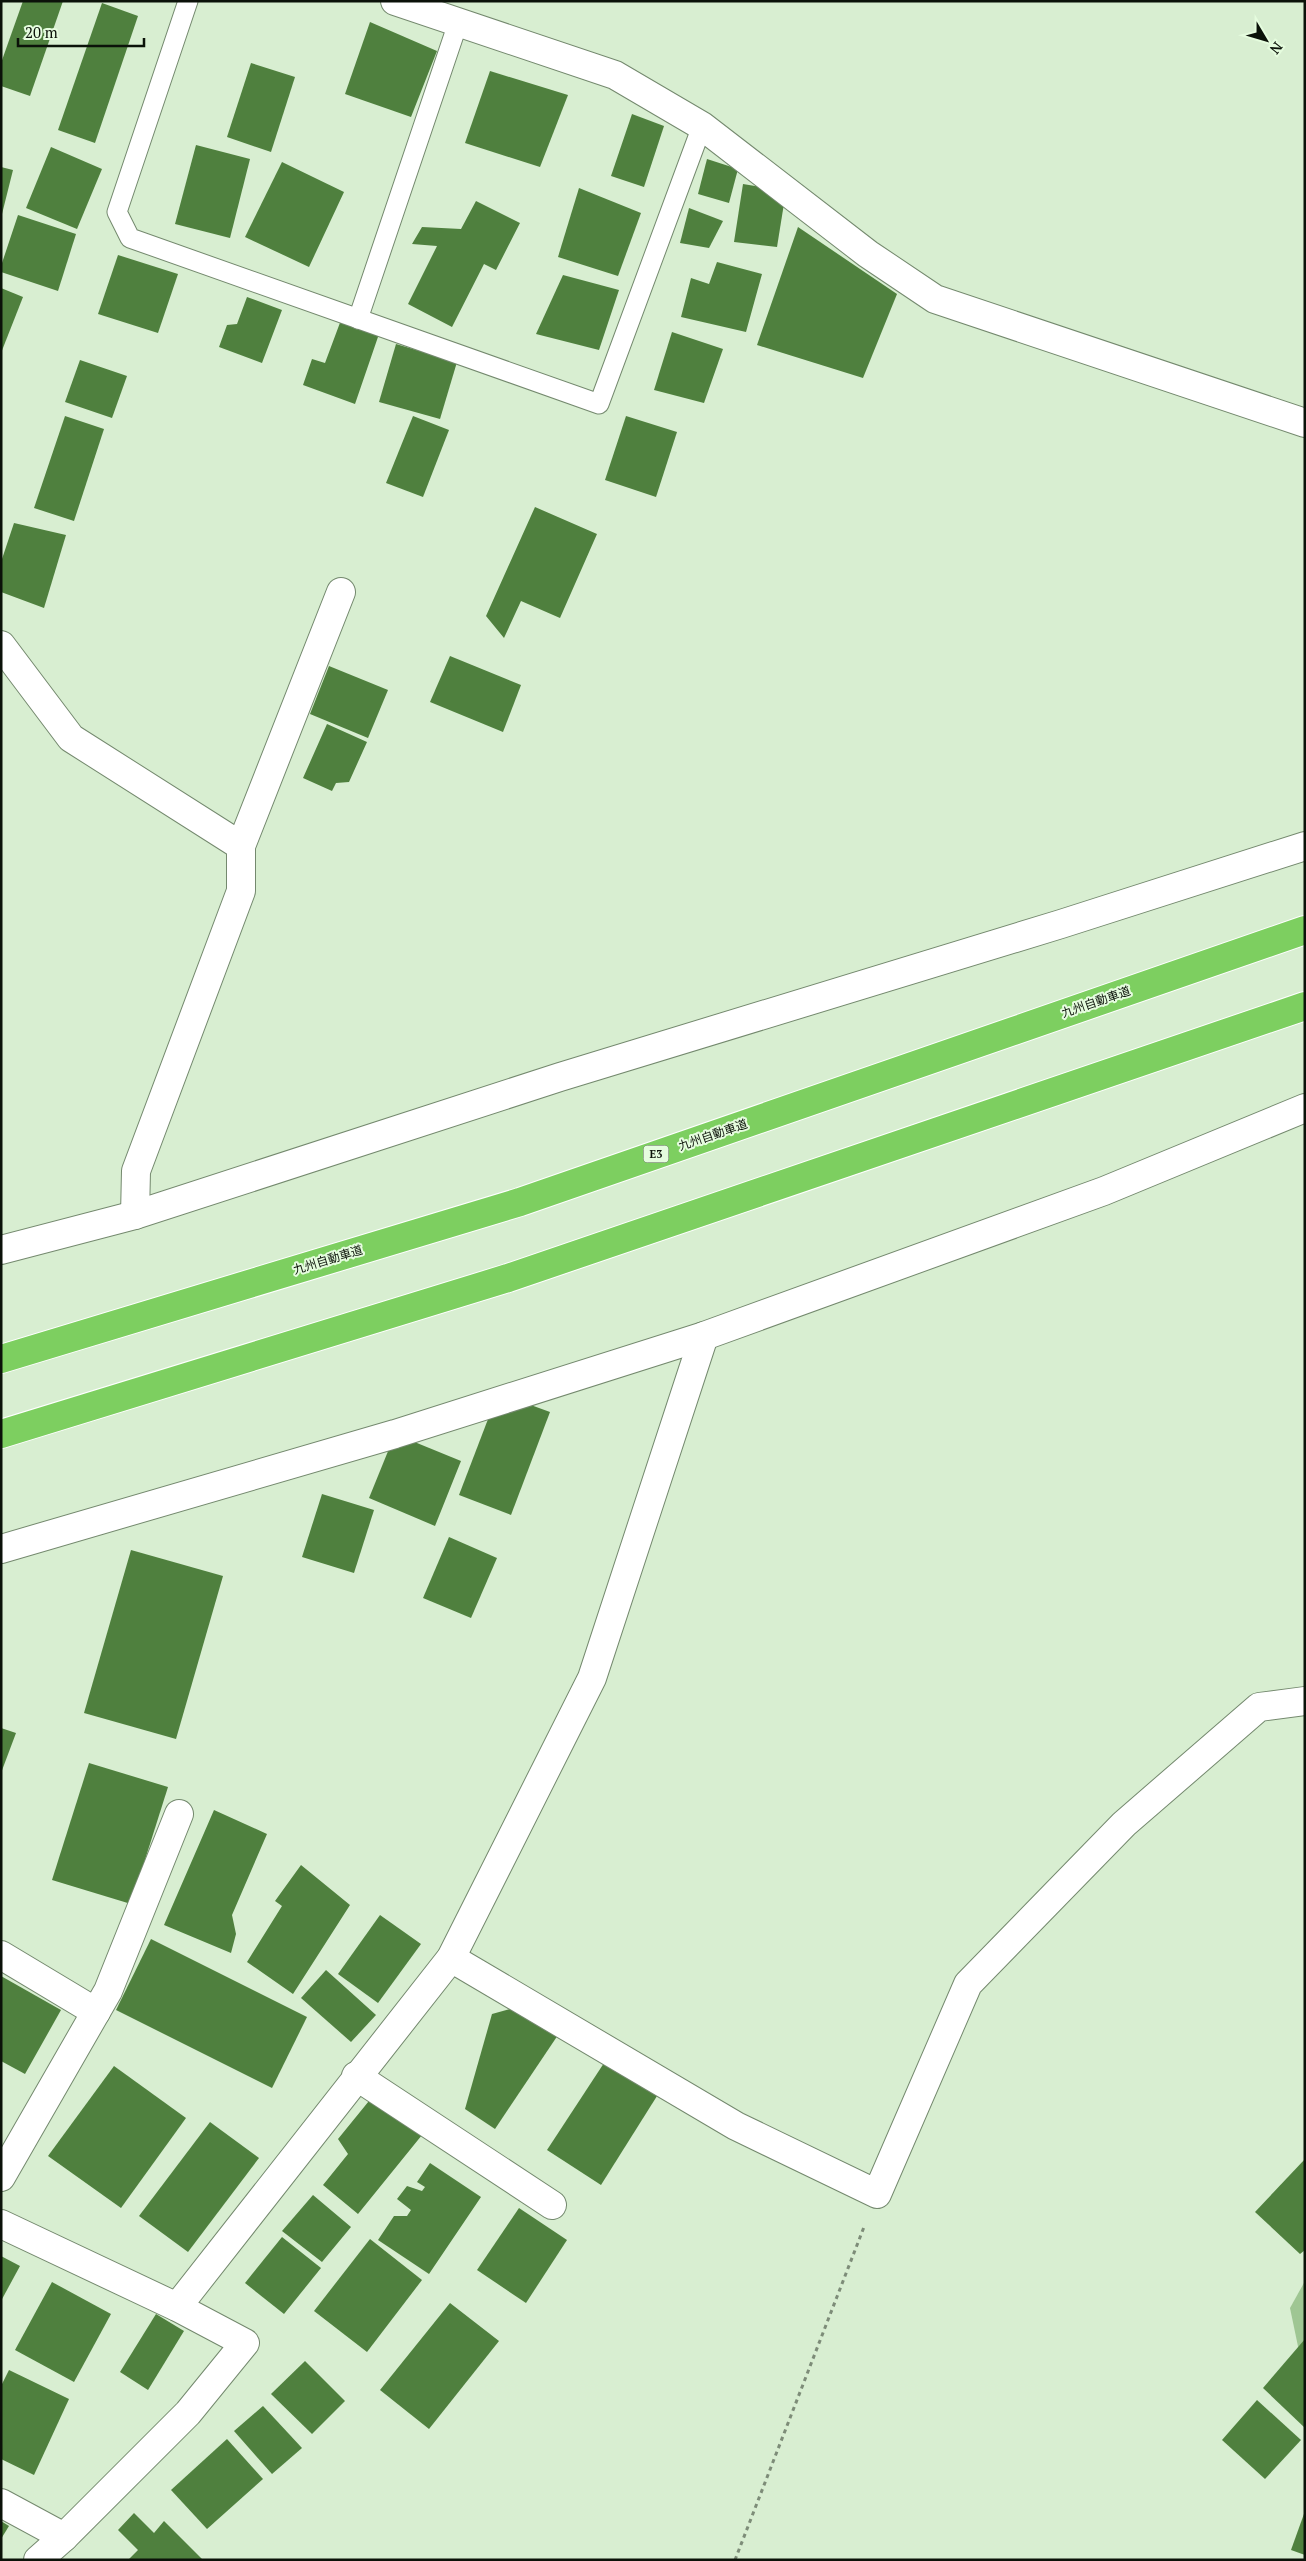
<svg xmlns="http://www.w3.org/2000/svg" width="1306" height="2561" viewBox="0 0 1306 2561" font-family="'PT Serif','Noto Sans JP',serif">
	<rect width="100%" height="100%" fill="#d8eed1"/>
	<polygon fill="#9fc693" points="1305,2281 1305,2380 1290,2308"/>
	<g fill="#4f803e">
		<polygon points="23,1 63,1 30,96 1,86 1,63"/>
		<polygon points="102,3 138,16 95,143 58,130"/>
		<polygon points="370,22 437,51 411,117 345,94"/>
		<polygon points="251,63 295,77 271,152 227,137"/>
		<polygon points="490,71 568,95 540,167 465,143"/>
		<polygon points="632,114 664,126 644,187 611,176"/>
		<polygon points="196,145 250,159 230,238 175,224"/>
		<polygon points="51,147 102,169 77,229 26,208"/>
		<polygon points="707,159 738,169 729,203 698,194"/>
		<polygon points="282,162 344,192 309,267 245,237"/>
		<polygon points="1,167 13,170 2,214 1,214"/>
		<polygon points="743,184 786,191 777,247 734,242"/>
		<polygon points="579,188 641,213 618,276 558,257"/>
		<polygon points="476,201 520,223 496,270 484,264 452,327 408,304 437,246 412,244 422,227 461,229"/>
		<polygon points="689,208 723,221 709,248 680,243"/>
		<polygon points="18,215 76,234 58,291 1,272 1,266"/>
		<polygon points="798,227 897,294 863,378 757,345"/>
		<polygon points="118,255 178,274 158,333 98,314"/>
		<polygon points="717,262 762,274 746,332 681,317 691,278 709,284"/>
		<polygon points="563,275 619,290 599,350 536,334"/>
		<polygon points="1,288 23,297 1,353"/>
		<polygon points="247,297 282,310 262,363 219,347 227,325 237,324"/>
		<polygon points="341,320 379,334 355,404 303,385 312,359 325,363"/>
		<polygon points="672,332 723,349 704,403 654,390"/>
		<polygon points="396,344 457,362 440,419 379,402"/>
		<polygon points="80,360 127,376 112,418 65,402"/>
		<polygon points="65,416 104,429 74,521 34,508"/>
		<polygon points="413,416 449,430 423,497 386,483"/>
		<polygon points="626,416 677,432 656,497 605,480"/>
		<polygon points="535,507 597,534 560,618 521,601 504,638 486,616"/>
		<polygon points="14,523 66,535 44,608 1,592 1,562"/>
		<polygon points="450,656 521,685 503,732 430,702"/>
		<polygon points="329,666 388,690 368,738 310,714"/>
		<polygon points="327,724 367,742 349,782 336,783 332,791 303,778"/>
		<polygon points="498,1393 550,1412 511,1515 459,1495"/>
		<polygon points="395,1434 461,1461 435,1526 369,1498"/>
		<polygon points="322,1494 374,1510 354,1573 302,1557"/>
		<polygon points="449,1537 497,1558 471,1618 423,1598"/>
		<polygon points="131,1550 223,1576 176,1739 84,1713"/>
		<polygon points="1,1728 16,1733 1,1773"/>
		<polygon points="89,1763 168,1787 131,1904 52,1880"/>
		<polygon points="214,1810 267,1834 232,1915 236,1934 231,1953 164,1925"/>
		<polygon points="301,1865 350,1905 293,1994 247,1962 282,1906 275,1901"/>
		<polygon points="380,1915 421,1944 378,2003 338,1974"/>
		<polygon points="151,1939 307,2017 272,2088 116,2010"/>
		<polygon points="326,1970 376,2015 351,2042 301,1998"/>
		<polygon points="1,1976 61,2010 25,2074 1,2061"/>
		<polygon points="517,2007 558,2035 495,2129 465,2109 492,2014"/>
		<polygon points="604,2063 657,2096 601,2185 547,2150"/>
		<polygon points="114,2066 186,2118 121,2208 48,2156"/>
		<polygon points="373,2096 422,2135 358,2214 323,2185 348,2154 338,2139"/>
		<polygon points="210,2122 259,2158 188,2252 139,2216"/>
		<polygon points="1305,2159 1305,2250 1300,2254 1255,2212"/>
		<polygon points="430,2163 481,2197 429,2274 378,2240 394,2216 407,2216 411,2210 397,2199 407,2186 422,2191 425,2187 417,2182"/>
		<polygon points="313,2195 351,2227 322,2262 282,2231"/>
		<polygon points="519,2208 567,2240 526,2303 477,2270"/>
		<polygon points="282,2237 321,2268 284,2314 245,2283"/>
		<polygon points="370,2239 422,2280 367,2352 314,2311"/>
		<polygon points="1,2256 20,2266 1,2301"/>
		<polygon points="52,2282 111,2314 74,2382 15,2350"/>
		<polygon points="450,2303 499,2341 429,2429 380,2390"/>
		<polygon points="156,2314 184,2331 148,2390 120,2372"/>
		<polygon points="1305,2339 1305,2428 1263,2388"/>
		<polygon points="305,2361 345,2401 312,2434 271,2394"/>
		<polygon points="9,2370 69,2399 34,2475 1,2459 1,2386"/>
		<polygon points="1257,2400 1301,2440 1265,2479 1222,2440"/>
		<polygon points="263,2406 302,2448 272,2474 234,2431"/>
		<polygon points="227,2439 263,2479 207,2529 171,2490"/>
		<polygon points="1305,2511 1305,2555 1291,2550"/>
		<polygon points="134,2513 154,2533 164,2521 202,2559 128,2560 138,2550 118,2530"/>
		<polygon points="1,2521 9,2526 1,2539"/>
	</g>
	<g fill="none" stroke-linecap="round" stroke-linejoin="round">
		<g stroke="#74896e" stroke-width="21">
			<g id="service">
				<polyline points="188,1 117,212 130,238 599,404 702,126"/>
				<polyline points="358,319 458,23"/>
			</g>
		</g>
		<g stroke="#74896e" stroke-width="30">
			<g id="minor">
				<polyline points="395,1 615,75 702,126 868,254 935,299 1305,423"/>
				<polyline points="1,645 71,738 241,846 241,891 136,1171 135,1215"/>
				<polyline points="241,846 341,592"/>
				<polyline points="1,1250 135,1215 560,1077 1061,924 1305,846"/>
				<polyline points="1,1549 395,1434 704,1336 1104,1191 1305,1108"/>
				<polyline points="1,1955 96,2012"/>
				<polyline points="451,1958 736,2126 877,2194 968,1984 1124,1824 1259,1707 1305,1701"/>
				<polyline points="356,2076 552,2205"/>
				<polyline points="1,2177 108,1991 179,1814"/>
				<polyline points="1,2224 177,2307 245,2343 188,2413 64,2537 38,2560"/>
				<polyline points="177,2307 451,1958 592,1678 704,1336"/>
				<polyline points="1,2503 64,2537"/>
			</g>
		</g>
		<g stroke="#fff" stroke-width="30">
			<g id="motorway">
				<polyline points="1,1359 520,1202 1305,930"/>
				<polyline points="1,1434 508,1278 1305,1006"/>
			</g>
		</g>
		<polyline stroke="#7d8c78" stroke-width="3" stroke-dasharray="4 4" stroke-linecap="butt" points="735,2560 864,2227"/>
		<use href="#service" stroke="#fff" stroke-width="19"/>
		<use href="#minor" stroke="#fff" stroke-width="28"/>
		<use href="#motorway" stroke="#7dcf60" stroke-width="28"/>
	</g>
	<g text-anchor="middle" stroke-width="4" stroke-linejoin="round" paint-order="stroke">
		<rect fill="#e5fcde" stroke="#4c5849" stroke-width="1" x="643.5" y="1145.5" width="25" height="17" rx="4"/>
		<g font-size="11" font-weight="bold" fill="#0b1209">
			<text x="656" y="1158">E3</text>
		</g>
		<g font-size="12" fill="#0b1209" stroke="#e5fcde">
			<text transform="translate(1096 1002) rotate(-19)" y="4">九州自動車道</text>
			<text transform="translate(713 1135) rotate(-19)" y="4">九州自動車道</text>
			<text transform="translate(328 1260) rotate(-17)" y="4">九州自動車道</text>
		</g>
	</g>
	<rect width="1306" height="2561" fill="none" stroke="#0b1209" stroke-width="5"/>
	<g transform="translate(1266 40) rotate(128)" stroke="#e5fcde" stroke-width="4" paint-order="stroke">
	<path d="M0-4L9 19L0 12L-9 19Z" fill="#0b1209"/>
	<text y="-8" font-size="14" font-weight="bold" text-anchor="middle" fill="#0b1209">N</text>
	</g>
	<path d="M18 38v8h126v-8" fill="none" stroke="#0b1209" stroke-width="2.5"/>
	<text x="25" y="38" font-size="15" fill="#0b1209" stroke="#e5fcde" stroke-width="4" paint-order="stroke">20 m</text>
</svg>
